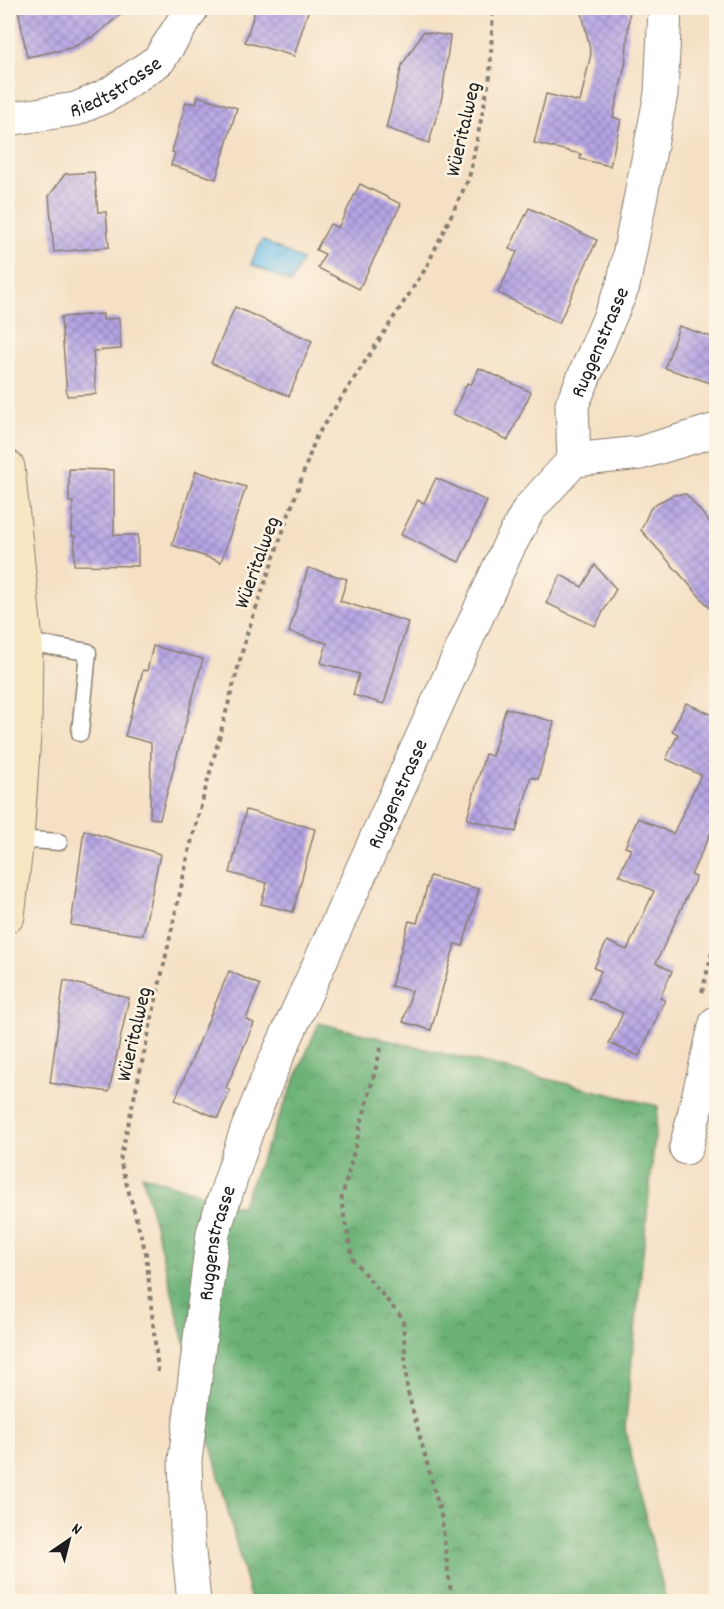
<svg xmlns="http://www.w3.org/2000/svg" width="724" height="1609" viewBox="0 0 724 1609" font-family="Dekko,sans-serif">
	<defs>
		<pattern id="forest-crowns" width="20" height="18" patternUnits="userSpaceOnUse" patternTransform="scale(1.5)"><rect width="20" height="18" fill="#6cb278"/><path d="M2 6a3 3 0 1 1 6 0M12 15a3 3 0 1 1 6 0" fill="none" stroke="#589062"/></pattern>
		<pattern id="water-ripples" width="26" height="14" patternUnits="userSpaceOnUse" patternTransform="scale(1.5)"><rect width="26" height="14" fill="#6fc1eb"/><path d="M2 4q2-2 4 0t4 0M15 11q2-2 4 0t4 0" fill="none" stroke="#60a5c9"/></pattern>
		<pattern id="building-cross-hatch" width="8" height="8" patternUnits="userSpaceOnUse" patternTransform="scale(1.5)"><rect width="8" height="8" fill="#b5a4e5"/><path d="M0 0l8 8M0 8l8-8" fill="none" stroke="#9285b9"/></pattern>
	</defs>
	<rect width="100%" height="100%" fill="#fcf5e5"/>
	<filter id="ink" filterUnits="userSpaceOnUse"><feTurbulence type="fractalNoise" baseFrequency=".0167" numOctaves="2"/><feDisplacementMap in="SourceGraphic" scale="12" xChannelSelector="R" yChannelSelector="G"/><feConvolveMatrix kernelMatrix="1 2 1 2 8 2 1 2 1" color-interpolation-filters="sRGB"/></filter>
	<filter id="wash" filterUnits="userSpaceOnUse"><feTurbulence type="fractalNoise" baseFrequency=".008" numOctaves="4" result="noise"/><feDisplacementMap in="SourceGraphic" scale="24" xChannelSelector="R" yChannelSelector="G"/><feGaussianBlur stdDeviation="1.35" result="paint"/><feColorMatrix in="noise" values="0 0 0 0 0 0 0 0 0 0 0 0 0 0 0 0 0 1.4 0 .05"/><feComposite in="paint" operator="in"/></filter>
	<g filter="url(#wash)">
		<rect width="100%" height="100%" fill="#f5e0c5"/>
		<polygon fill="url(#forest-crowns)" stroke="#44674a" stroke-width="1.5" points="319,1023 658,1106 625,1429 666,1601 251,1601 142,1175 241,1207"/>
		<polygon fill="url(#water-ripples)" stroke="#466e84" stroke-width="1.5" points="262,240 302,260 291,283 251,264"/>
		<g id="blocks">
			<g fill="url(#building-cross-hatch)">
				<polygon points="18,8 128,8 96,35 71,48 27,57"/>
				<polygon points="256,8 309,8 294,56 245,42"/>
				<polygon points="581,8 630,8 625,66 613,117 621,120 610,166 580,159 581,154 534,143 546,94 580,102 591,54"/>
				<polygon points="423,32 450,36 442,97 429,143 386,128 402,65"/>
				<polygon points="198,96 237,108 216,179 171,165 175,153 172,152 186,102 196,104"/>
				<polygon points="94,172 98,212 106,212 109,247 54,252 49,196 65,174"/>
				<polygon points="360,184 401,204 359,289 318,268 325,254 316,250 330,224 338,228"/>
				<polygon points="529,208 597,240 559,323 498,293 517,252 509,249"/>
				<polygon points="235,307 312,341 289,396 211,363"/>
				<polygon points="103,314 103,320 119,318 121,349 93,351 96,394 67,396 61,317"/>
				<polygon points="679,326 717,339 717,385 665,368"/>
				<polygon points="479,368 531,392 508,440 453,414 467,383 471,385"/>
				<polygon points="69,469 114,470 114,535 138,535 138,566 74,565 75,536 72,536 73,502 69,502"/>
				<polygon points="196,471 246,487 221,562 172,545"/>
				<polygon points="436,478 487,501 459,562 401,535 418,500 424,503"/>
				<polygon points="686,494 717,531 717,616 641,530 650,509 657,503 673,495"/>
				<polygon points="595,565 616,589 595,626 546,603 561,575 582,587"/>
				<polygon points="308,568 347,579 340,601 408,622 384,704 353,695 359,674 321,663 327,643 289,632"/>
				<polygon points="153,646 203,659 160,819 150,818 151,743 125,736 143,670 147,671"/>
				<polygon points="686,703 717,717 717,819 691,875 696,877 656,963 672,971 660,998 665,1000 639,1056 609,1043 623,1013 589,998 601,971 594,968 607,941 627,950 654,891 619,875 631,849 625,847 638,818 673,834 701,775 666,759 678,734 672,731"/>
				<polygon points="506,708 554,722 538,779 531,777 516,832 467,819 485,754 492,756"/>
				<polygon points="246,810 315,829 293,912 261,904 267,883 230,873"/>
				<polygon points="84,830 160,854 143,935 71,925"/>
				<polygon points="430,876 479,889 463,946 455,944 431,1030 403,1022 412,991 391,986 409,921 417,923"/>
				<polygon points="229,971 260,985 246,1019 254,1023 226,1088 230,1090 218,1118 175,1100"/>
				<polygon points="64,980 129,998 109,1092 50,1083"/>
			</g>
		</g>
	</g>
	<g filter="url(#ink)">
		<use href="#blocks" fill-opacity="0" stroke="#887e70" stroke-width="1.5"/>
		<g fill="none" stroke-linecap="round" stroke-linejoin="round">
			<g stroke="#887e70" stroke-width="19">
				<g id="service">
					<polyline points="26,642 88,652 80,733"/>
					<polyline points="17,839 59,842"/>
				</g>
			</g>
			<g stroke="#887e70" stroke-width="35">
				<g id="minor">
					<path id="s1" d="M8 119 76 109 108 95 159 60 192 8"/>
					<polyline points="574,460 640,453 716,430"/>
					<polyline points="686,1148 716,1023"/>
					<path id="s2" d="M194 1602 187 1532 185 1460 213 1233 246 1133 272 1068 508 548 529 509 574 460 572 405 623 286 661 94 665 8"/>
				</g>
			</g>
			<g stroke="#887e70" stroke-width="35">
				<polyline id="secondary" points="8,467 26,642 25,721 17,839 8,916"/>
			</g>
			<g stroke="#887e70" stroke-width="4" stroke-dasharray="4.5 4.5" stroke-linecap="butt">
				<polyline points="702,992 716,937"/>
				<polyline points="381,1048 341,1201 353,1260 403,1319 407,1389 441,1515 452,1602"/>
				<polyline points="158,1372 146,1253 120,1161 191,843 247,634 316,437 426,268 469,178 490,76 493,8"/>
			</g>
			<use href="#service" stroke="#fff" stroke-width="16"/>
			<use href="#minor" stroke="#fff" stroke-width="33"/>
			<use href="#secondary" stroke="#f8e7c3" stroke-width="33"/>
		</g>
	</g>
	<g text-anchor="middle" stroke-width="5" stroke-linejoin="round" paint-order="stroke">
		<g font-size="21" fill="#1c1c1c" stroke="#fcf5e5">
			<text dy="7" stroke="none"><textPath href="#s1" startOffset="114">Riedtstrasse</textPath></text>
			<text transform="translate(462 129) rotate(-77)" y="7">Wüeritalweg</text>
			<text dy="7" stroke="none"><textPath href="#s2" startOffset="1352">Ruggenstrasse</textPath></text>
			<text transform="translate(256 562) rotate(-70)" y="7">Wüeritalweg</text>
			<text dy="7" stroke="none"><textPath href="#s2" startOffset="848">Ruggenstrasse</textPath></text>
			<text transform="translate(133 1034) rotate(-77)" y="7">Wüeritalweg</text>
			<text dy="7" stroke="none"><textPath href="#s2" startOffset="362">Ruggenstrasse</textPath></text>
		</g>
	</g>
	<rect width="724" height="1609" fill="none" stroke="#fcf5e5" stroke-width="30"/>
	<g transform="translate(69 1540) rotate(35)" stroke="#fcf5e5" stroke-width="4.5" paint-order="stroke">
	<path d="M0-4.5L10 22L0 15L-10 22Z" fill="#1c1c1c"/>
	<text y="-9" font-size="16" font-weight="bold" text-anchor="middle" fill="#1c1c1c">N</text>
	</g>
</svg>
